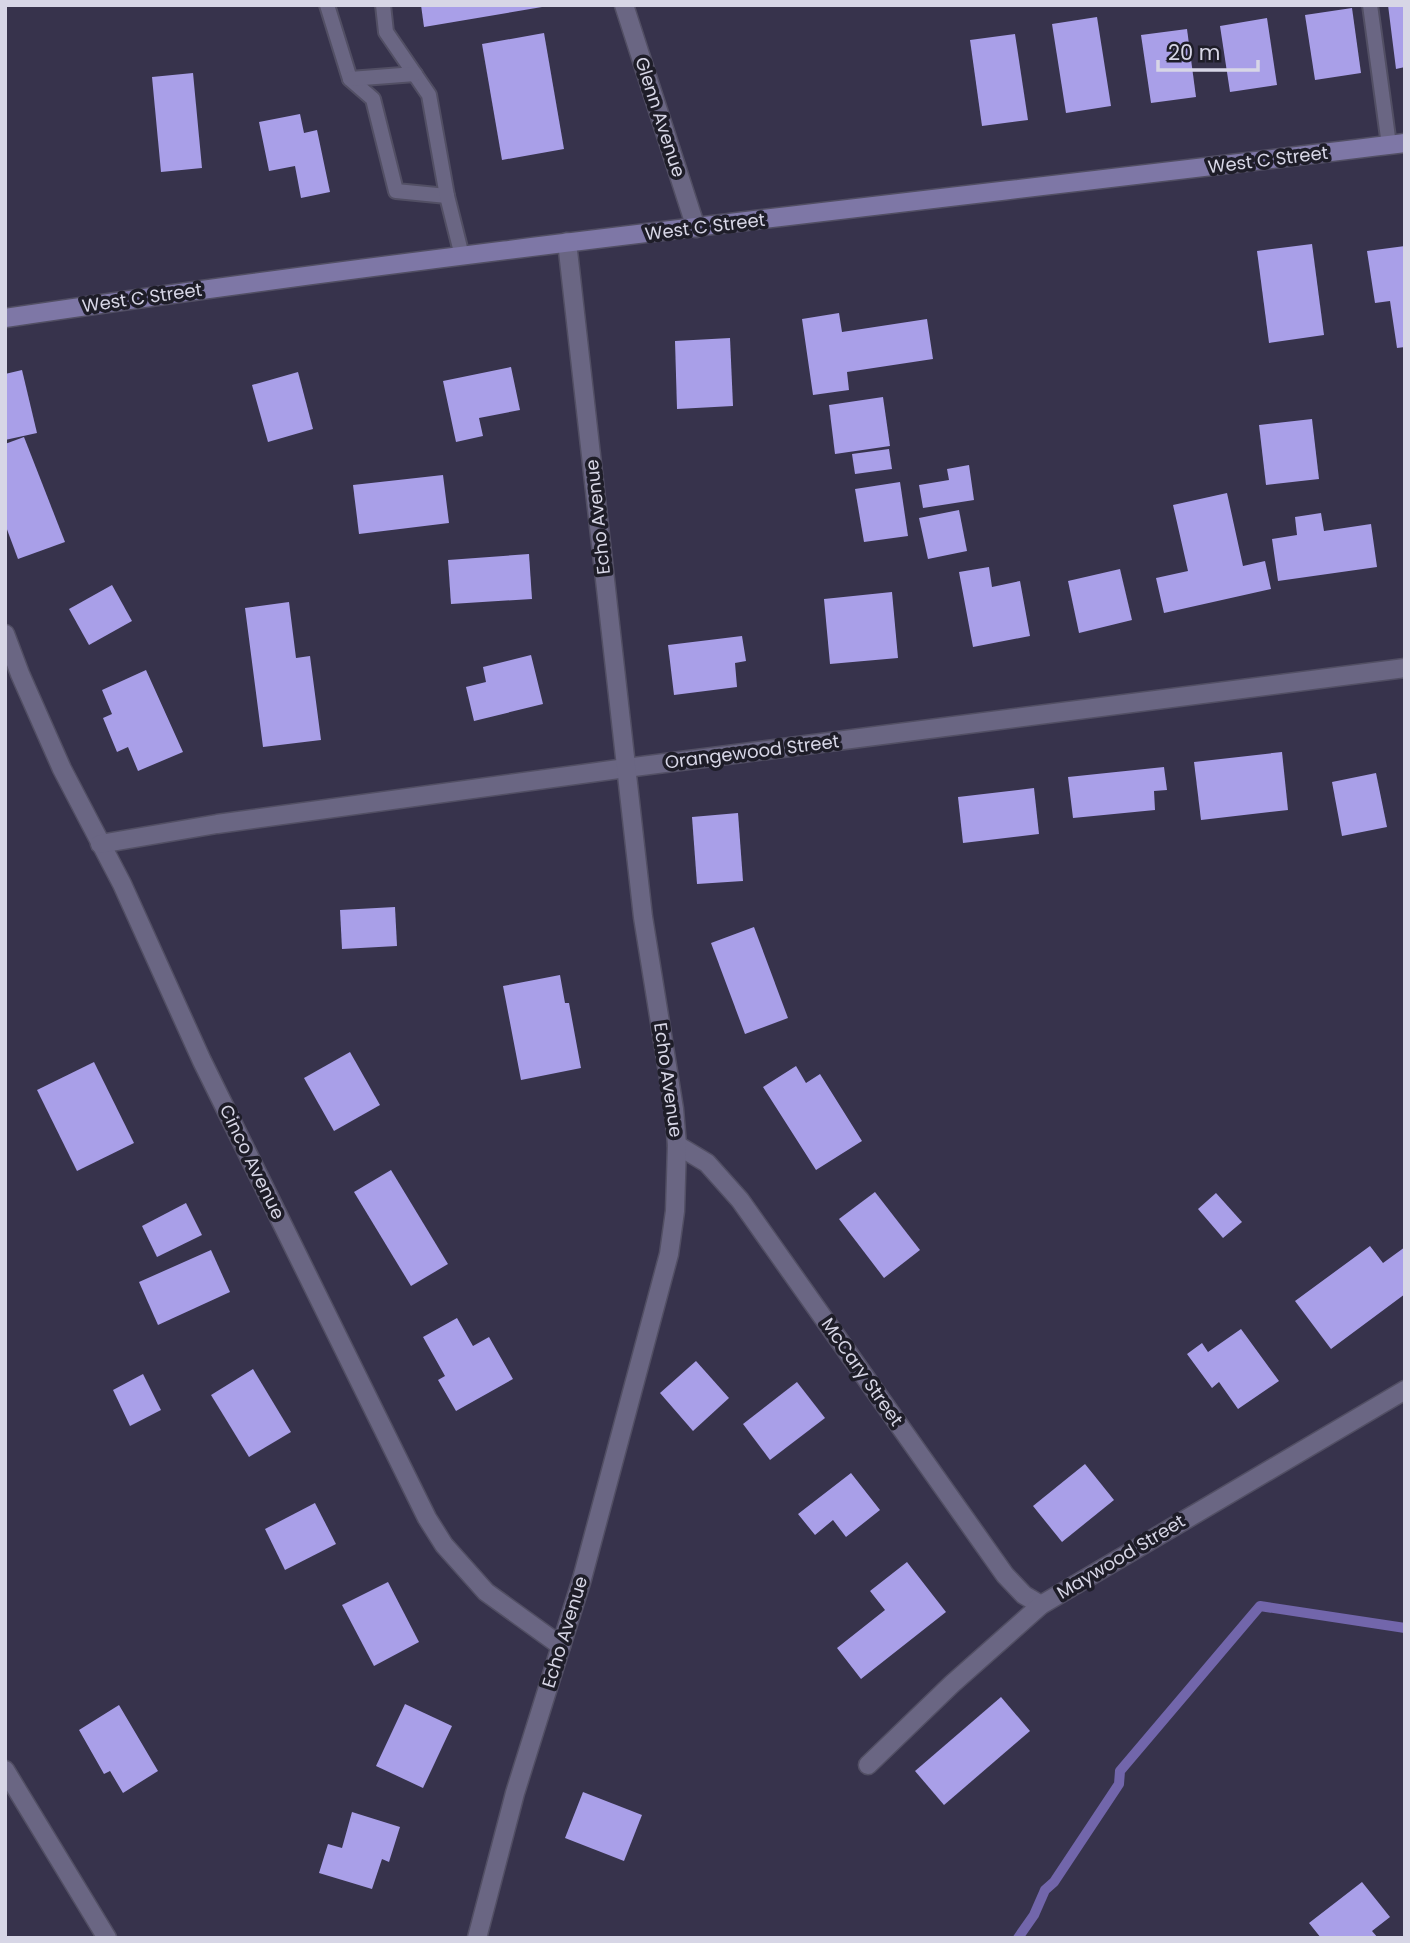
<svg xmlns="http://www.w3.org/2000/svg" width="1410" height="1943" viewBox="0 0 1410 1943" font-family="Poppins,sans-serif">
	<rect width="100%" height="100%" fill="#37334c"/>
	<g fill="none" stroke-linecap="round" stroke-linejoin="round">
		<polyline stroke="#7266ab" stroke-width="10" points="1018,1938 1034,1915 1045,1890 1054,1882 1119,1784 1120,1771 1260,1606 1405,1628"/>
	</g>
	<g fill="#a99fe8">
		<polygon points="421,5 541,5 542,7 424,27"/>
		<polygon points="1388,5 1405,5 1405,67 1396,69"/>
		<polygon points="1352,8 1361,73 1315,80 1305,15"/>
		<polygon points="1097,17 1111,106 1066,113 1052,24"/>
		<polygon points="1267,18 1277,85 1230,92 1220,26"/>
		<polygon points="1187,29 1196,97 1151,103 1141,35"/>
		<polygon points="544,33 564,149 502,160 482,44"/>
		<polygon points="1015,34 1028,120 982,126 970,40"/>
		<polygon points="193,73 202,168 161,172 152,77"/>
		<polygon points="300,114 304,133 317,130 330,192 301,198 295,166 269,171 259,122"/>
		<polygon points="1312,244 1324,335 1269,343 1257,251"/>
		<polygon points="1405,246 1405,347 1397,348 1390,301 1375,303 1367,251"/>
		<polygon points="839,313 842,332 927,319 933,359 847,372 849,390 813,395 802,319"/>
		<polygon points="730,338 733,406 677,409 675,341"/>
		<polygon points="511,367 520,410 479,418 483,436 456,442 443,381"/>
		<polygon points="22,370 37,433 5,440 5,374"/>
		<polygon points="298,372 313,429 268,442 252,385"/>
		<polygon points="883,397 890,446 835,454 829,405"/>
		<polygon points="1312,419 1319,479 1266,485 1259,425"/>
		<polygon points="24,437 65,542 18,559 5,524 5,444"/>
		<polygon points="889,449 892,469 855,474 852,454"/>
		<polygon points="969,465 974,500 923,508 919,485 949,480 947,469"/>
		<polygon points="443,475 449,523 359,534 353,485"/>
		<polygon points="900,482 908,536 864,542 855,489"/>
		<polygon points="1227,493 1243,566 1265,561 1271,589 1164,613 1156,578 1188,571 1173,505"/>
		<polygon points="959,510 967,551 928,559 919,518"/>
		<polygon points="1321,513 1324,531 1371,524 1377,567 1278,581 1272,539 1297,535 1295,517"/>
		<polygon points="529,554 532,599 451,604 448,560"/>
		<polygon points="989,567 992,587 1020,581 1030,636 973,647 959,572"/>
		<polygon points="1120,569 1132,620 1079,633 1068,581"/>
		<polygon points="112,585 132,621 89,645 69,609"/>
		<polygon points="892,592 898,658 830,664 824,599"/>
		<polygon points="289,602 296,658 310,656 321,740 263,747 245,608"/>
		<polygon points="742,636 746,661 735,663 737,687 674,695 668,645"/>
		<polygon points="531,655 543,704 474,721 466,687 486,682 483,667"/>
		<polygon points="146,670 183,752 138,771 128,747 117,752 103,718 112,714 102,690"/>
		<polygon points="1282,752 1288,810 1201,820 1194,762"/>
		<polygon points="1164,767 1167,790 1154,791 1155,810 1073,818 1068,777"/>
		<polygon points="1376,773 1387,827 1342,836 1332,782"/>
		<polygon points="1034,788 1039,834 963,843 958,797"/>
		<polygon points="738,813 743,881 697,884 692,817"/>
		<polygon points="395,907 397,946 342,949 340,910"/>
		<polygon points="754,927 788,1018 745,1034 711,943"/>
		<polygon points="560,975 565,1003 569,1003 581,1068 521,1080 503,986"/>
		<polygon points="350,1052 380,1105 334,1131 304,1078"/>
		<polygon points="94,1062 134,1143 77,1171 37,1090"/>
		<polygon points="796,1066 806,1083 820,1074 862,1141 816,1170 763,1087"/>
		<polygon points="391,1170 448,1264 411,1286 354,1192"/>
		<polygon points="875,1192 920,1250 884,1278 839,1219"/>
		<polygon points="1216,1193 1242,1222 1223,1238 1198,1209"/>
		<polygon points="186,1203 202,1235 157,1257 142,1226"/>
		<polygon points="1370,1246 1383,1263 1405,1247 1405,1294 1331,1349 1295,1301"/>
		<polygon points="211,1250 230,1292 158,1325 139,1282"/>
		<polygon points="457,1318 473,1346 489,1337 513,1379 456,1411 438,1380 445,1376 423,1337"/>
		<polygon points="1241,1329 1279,1381 1238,1409 1219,1382 1212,1388 1187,1354 1202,1343 1208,1352"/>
		<polygon points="696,1361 729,1398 693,1431 660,1393"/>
		<polygon points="253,1369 291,1432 249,1457 211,1395"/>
		<polygon points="143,1374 161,1410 130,1426 113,1390"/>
		<polygon points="797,1382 825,1418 770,1460 743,1424"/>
		<polygon points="1085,1464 1114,1500 1062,1542 1033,1506"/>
		<polygon points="851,1473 880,1510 846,1537 833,1520 815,1535 798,1514"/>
		<polygon points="315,1503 336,1544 285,1570 265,1529"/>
		<polygon points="907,1562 946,1612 861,1679 837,1648 885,1610 870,1591"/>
		<polygon points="388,1582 419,1642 374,1666 342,1605"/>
		<polygon points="1001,1697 1030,1731 944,1805 915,1771"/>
		<polygon points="405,1704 452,1726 423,1788 376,1766"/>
		<polygon points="119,1705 158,1771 123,1793 110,1771 104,1774 79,1730"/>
		<polygon points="583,1792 642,1815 624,1861 565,1838"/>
		<polygon points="352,1812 400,1827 389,1862 382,1859 372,1889 319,1873 328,1844 342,1848"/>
		<polygon points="1362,1882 1390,1917 1372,1931 1378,1938 1321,1938 1309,1923"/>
	</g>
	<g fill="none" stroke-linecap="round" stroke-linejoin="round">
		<g stroke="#524f64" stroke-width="18">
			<g id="service">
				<polyline points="327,5 350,79 373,99 396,191 447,196"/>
				<polyline points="383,5 386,32 429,95 447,196 462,256"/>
				<polyline points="1370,5 1389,145"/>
				<polyline points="350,79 415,74"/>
			</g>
		</g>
		<g stroke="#524f64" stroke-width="21">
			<g id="minor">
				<polyline points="624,5 696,228"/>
				<polyline points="5,634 20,674 62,769 122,884 202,1061 427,1518 444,1545 486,1592 561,1646"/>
				<polyline points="100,844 217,824 626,768 1405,668"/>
				<polyline points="677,1145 707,1163 740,1200 1005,1575 1024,1595 1041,1605"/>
				<polyline points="868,1765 952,1684 1041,1605 1405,1390"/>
				<polyline points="477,1938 515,1793 582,1579 669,1254 675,1211 677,1145 674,1109 643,917 567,242"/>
			</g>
		</g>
		<g stroke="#524f64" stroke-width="21">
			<polyline id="tertiary" points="5,1770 107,1938"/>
		</g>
		<g stroke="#524f64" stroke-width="21">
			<path id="secondary" d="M5 318C470 249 938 200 1405 143"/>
		</g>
		<use href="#service" stroke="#6a6683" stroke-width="14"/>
		<use href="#minor" stroke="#6a6683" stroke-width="18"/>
		<use href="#tertiary" stroke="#6a6683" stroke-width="18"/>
		<use href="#secondary" stroke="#7e77a6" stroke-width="18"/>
	</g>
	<g text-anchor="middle" stroke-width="7" stroke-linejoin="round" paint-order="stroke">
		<g font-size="18" fill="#d7d6e6" stroke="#1e1d28">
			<text transform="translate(660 117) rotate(72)" y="6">Glenn Avenue</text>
			<text transform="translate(1268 160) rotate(-7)" y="6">West C Street</text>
			<text transform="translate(705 227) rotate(-7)" y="6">West C Street</text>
			<text transform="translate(142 298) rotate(-8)" y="6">West C Street</text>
			<text transform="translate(598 517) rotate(-96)" y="6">Echo Avenue</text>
			<text transform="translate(752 752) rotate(-7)" y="6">Orangewood Street</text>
			<text transform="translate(668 1080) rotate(82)" y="6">Echo Avenue</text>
			<text transform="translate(252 1162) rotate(64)" y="6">Cinco Avenue</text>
			<text transform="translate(862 1372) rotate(55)" y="6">McCary Street</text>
			<text transform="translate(1121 1557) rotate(-31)" y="6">Maywood Street</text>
			<text transform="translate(565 1632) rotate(-73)" y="6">Echo Avenue</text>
		</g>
	</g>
	<rect width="1410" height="1943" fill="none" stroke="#d7d6e6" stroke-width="14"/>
	<path d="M1158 60v10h100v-10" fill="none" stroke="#d7d6e6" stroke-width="3.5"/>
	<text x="1168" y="60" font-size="21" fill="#d7d6e6" stroke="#1e1d28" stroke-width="5" paint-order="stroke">20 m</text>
</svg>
